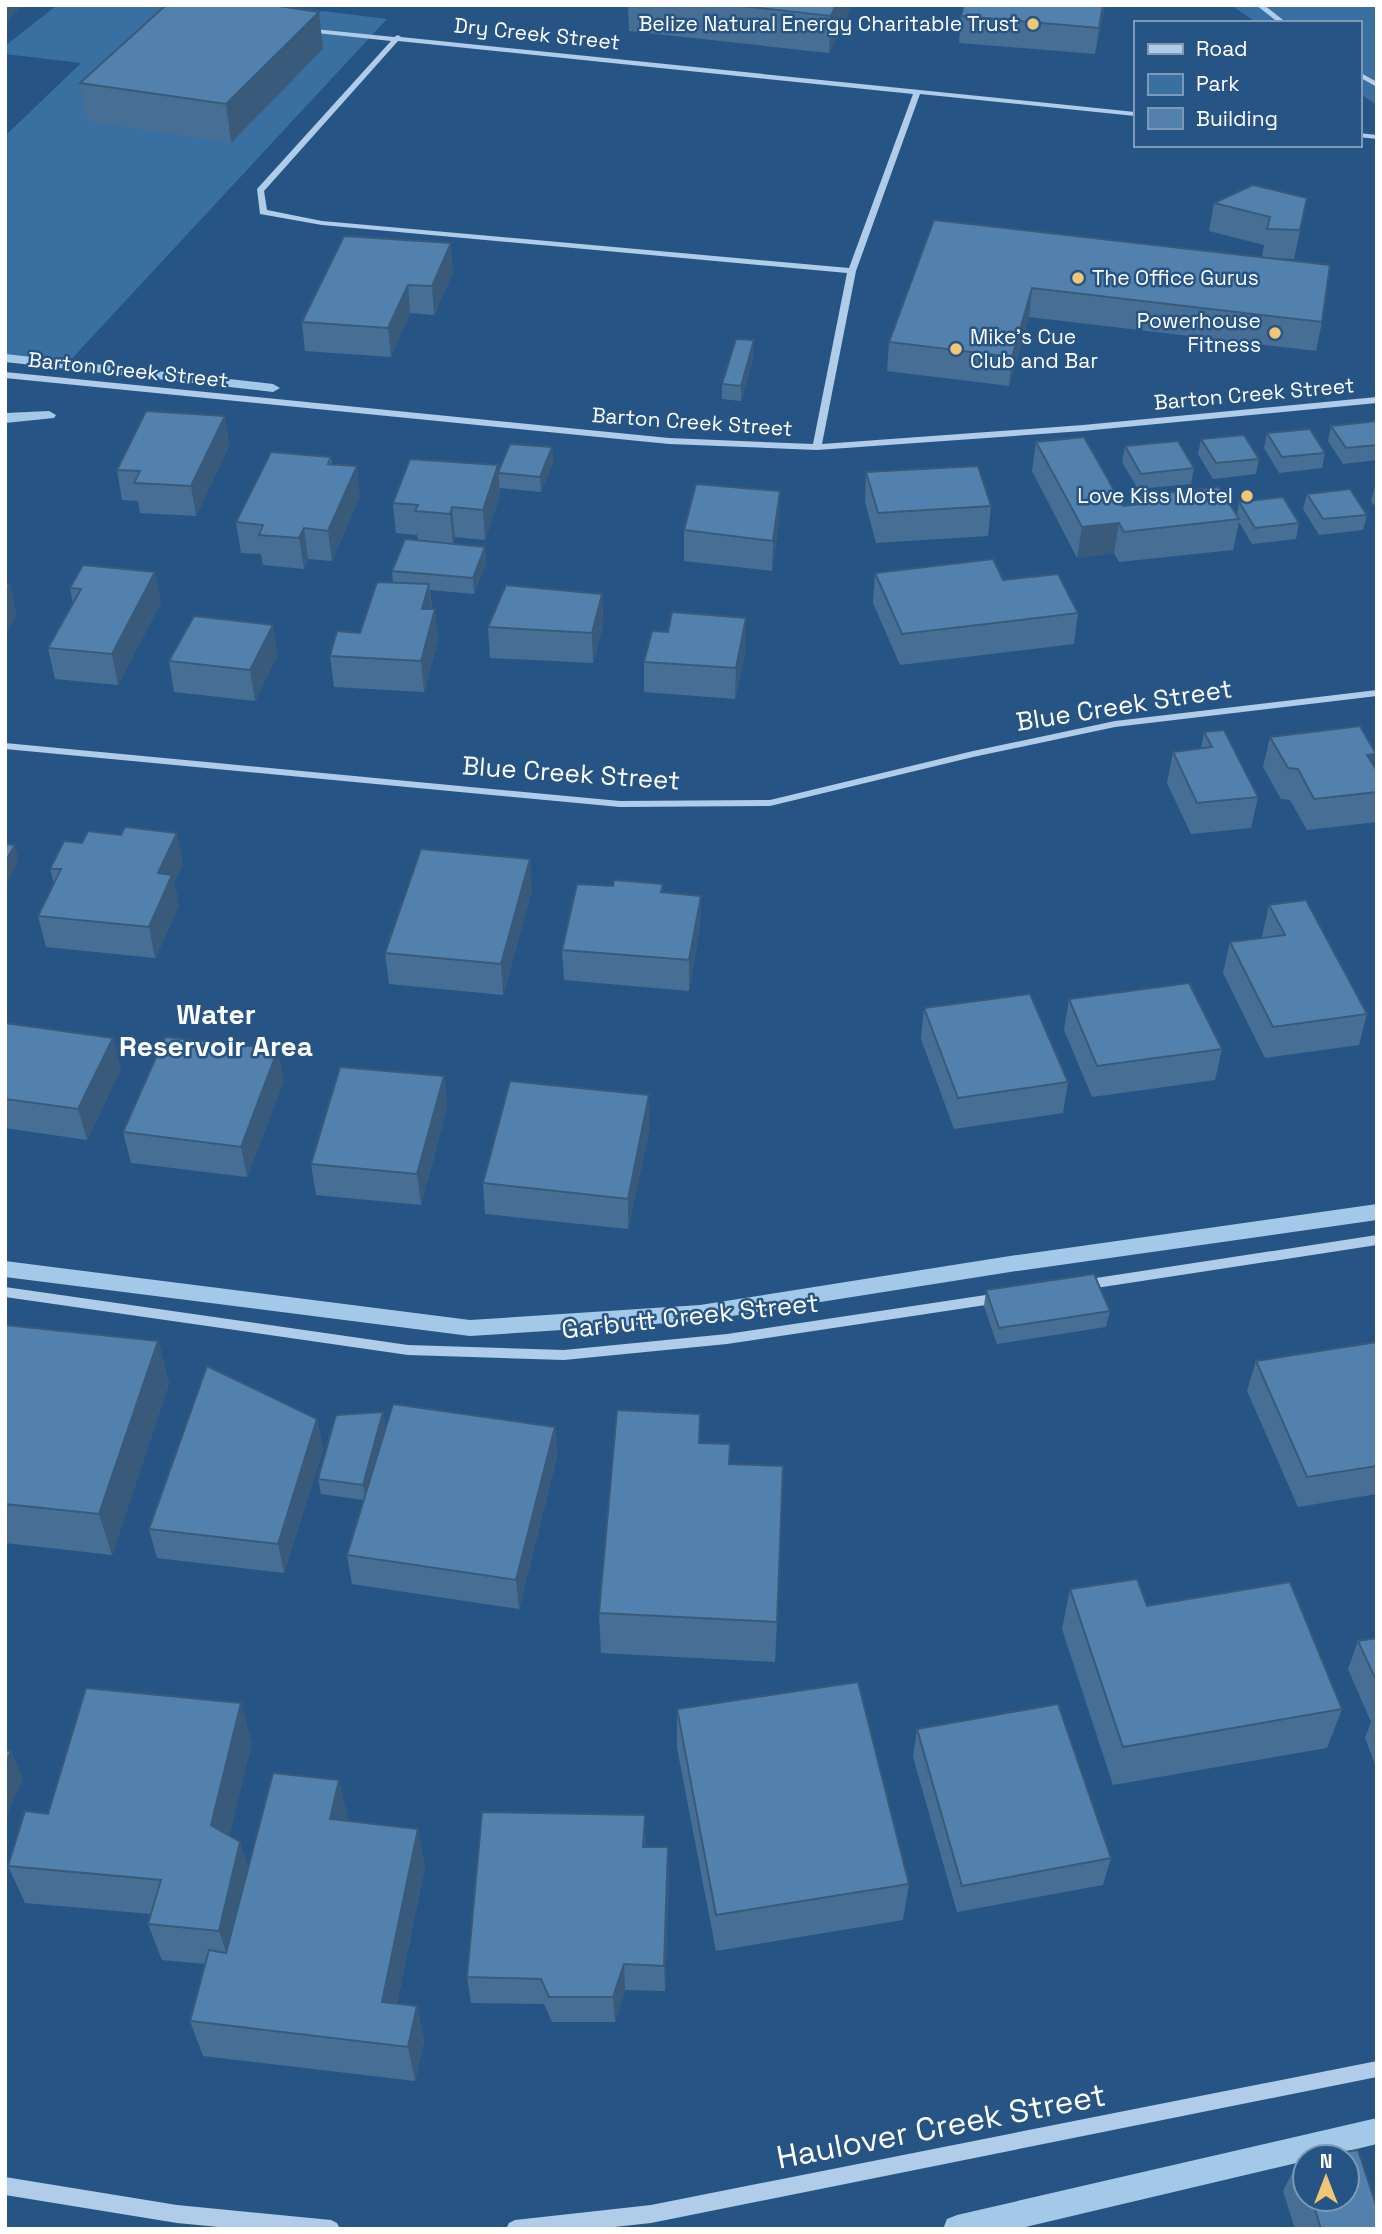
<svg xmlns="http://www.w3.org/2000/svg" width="1382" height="2234" viewBox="0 0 1382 2234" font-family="'Space Grotesk',sans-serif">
	<rect width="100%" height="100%" fill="#265585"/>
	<g fill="#3a6fa1">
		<polygon points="57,5 273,5 387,19 65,366 5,357 5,136 81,63 5,54 5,46"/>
		<polygon points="1231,5 1377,5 1377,105 1359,93 1359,23 1257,23"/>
	</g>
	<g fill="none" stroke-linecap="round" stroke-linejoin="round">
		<g fill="#a4c8e8" fill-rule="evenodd">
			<polygon points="5,354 273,384 280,388 273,392 5,362"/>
			<polygon points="49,411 56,415 54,418 5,423 6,413"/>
			<polygon points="1377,1204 1377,1220 1010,1272 700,1321 470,1336 5,1277 5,1261 470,1320 700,1305 1010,1256"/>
			<polygon points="1377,2118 1377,2144 1323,2157 1305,2157 1305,2161 1017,2229 943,2229 947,2219 957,2215"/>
		</g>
		<g fill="#b0cce8" fill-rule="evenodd">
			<polygon points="1256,5 1264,5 1287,23 1279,23"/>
			<path d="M304 28 394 37 398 35 401 37 1135 112V116L920 94 856 271 822 444 1083 425 1377 397V403L1083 431 817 450 669 444 5 378V372L669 438 813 444 847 273 322 225 260 214 257 189 391 41 307 32H304ZM398 41 913 94 849 268 322 221 267 210 264 191Z"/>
			<polygon points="1359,72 1377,82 1377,87 1359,77"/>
			<polygon points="1359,133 1377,135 1377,139 1359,137"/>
			<polygon points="1377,690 1377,696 1115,727 973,757 770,806 620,807 5,749 5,743 620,801 770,800 973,751 1115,721"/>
			<polygon points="1377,1235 1377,1245 1083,1290 1078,1289 1076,1285 1078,1281 1083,1280"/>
			<polygon points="5,1287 408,1345 564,1350 727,1334 999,1293 1004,1294 1006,1298 1004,1302 999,1303 727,1344 564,1360 408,1355 5,1297"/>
			<polygon points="1377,2061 1377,2077 651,2223 596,2229 506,2229 509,2223 515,2220 651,2205"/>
			<polygon points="5,2177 177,2205 331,2220 337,2223 340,2229 239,2229 177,2223 5,2195"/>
		</g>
	</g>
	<g fill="#476f96">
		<polygon points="628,5 852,5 829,53 629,31"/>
		<polygon points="1105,5 1095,54 959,43 961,16"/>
		<polygon points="323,49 231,143 87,121 80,83"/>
		<polygon points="1307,198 1294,259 1262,257 1264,245 1209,231 1214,203"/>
		<polygon points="934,220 1322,322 1316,351 1029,317 1009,386 887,371 889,342"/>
		<polygon points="344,236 453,272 434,315 410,313 391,357 305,351 302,322"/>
		<polygon points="754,355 741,401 722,399 722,384"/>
		<polygon points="225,416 229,446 196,516 140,513 138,501 122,500 117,470"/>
		<polygon points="1377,421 1377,460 1343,464 1328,441 1331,426"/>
		<polygon points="1267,433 1325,453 1322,468 1279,473 1264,448"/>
		<polygon points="1201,439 1259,459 1256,474 1213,479 1198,454"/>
		<polygon points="1036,442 1123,506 1135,505 1136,496 1237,516 1239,502 1299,523 1296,539 1252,544 1239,522 1233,550 1119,562 1114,553 1077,558 1032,471"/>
		<polygon points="1125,446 1194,468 1191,484 1138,489 1122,462"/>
		<polygon points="552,447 553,463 541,492 500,488 500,495 485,540 455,537 453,544 485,547 486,563 474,594 430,590 432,609 438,640 424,692 334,687 330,656 360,633 393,582 392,571 418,540 417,535 396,533 393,503 499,470"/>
		<polygon points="331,457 332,464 360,496 332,561 308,559 304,569 263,565 261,554 241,553 236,522"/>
		<polygon points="866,472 991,506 988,536 876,543 865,502"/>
		<polygon points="1377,485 1377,509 1371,501 1375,486"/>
		<polygon points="1307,494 1367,515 1363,530 1319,535 1303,509"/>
		<polygon points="779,521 772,571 684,561 684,530"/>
		<polygon points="83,565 161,602 118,685 55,679 48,648 73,603 70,588"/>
		<polygon points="875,573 1003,580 1078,613 1074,644 900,665 873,603"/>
		<polygon points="602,594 603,625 593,663 490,658 488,627"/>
		<polygon points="746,618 746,648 735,699 644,692 644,662 668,632"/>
		<polygon points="273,625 277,656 255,701 174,692 169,661"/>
		<polygon points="1204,732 1258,797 1251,828 1191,834 1167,783 1173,752 1201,749"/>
		<polygon points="1270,737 1373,765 1377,771 1377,822 1307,830 1290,800 1281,799 1263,767"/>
		<polygon points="183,863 174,883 179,906 155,958 46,947 38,916 54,884 50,869"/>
		<polygon points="613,886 701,896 700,926 689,991 564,980 562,950"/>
		<polygon points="532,890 503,995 389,984 385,953"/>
		<polygon points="1269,905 1367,1014 1359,1045 1265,1058 1223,973 1230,942 1263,938 1262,936"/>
		<polygon points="1069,999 1222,1049 1215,1080 1092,1097 1064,1030"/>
		<polygon points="924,1008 1068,1082 1063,1113 954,1129 921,1039"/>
		<polygon points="5,1023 121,1069 87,1140 5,1128"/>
		<polygon points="444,1076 447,1107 421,1205 316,1195 311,1164"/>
		<polygon points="284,1080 247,1177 131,1163 123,1132"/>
		<polygon points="650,1126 628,1229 485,1214 483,1183"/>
		<polygon points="986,1290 1110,1311 1106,1327 997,1344 984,1306"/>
		<polygon points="5,1325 158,1341 169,1383 112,1555 5,1543"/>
		<polygon points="1377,1342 1377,1494 1298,1507 1247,1391 1256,1361"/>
		<polygon points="383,1412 386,1427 555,1427 557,1456 519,1609 352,1584 347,1555 363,1500 321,1494 318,1479"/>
		<polygon points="317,1419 323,1449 284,1573 157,1558 149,1529"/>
		<polygon points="700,1443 730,1464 777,1622 775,1662 601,1653 599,1613"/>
		<polygon points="1070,1589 1147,1606 1342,1709 1327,1748 1113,1785 1062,1629"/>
		<polygon points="1377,1638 1377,1770 1365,1738 1371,1722 1348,1669 1358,1641"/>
		<polygon points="677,1709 909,1884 903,1920 716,1951 677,1748"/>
		<polygon points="917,1729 1111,1858 1103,1885 957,1912 913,1757"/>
		<polygon points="252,1742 229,1836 240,1842 248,1869 348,1818 347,1821 425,1866 397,2003 417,2006 424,2041 415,2081 203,2056 190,2021 206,1964 162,1960 148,1924 151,1914 25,1903 8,1866 48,1814"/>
		<polygon points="646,1842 645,1847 669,1874 665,1991 625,1990 615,2022 552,2022 544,2004 471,2003 467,1977"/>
		<polygon points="1305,2158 1305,2199 1347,2199 1377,2229 1295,2229 1283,2191 1299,2159"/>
	</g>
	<g fill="#395a7a">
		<polygon points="5,5 23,5 5,23"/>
		<polygon points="836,5 852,5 829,53 831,16"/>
		<polygon points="1103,5 1105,5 1095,54 1099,28"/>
		<polygon points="319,12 323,49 231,143 226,104"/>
		<polygon points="451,243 453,272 434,315 432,286"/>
		<polygon points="408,285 410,313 391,357 388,328"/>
		<polygon points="1032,288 1029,317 1009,386 1012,357"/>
		<polygon points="754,340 754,355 741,401 741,386"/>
		<polygon points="225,416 229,446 196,516 191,486"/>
		<polygon points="552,447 553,463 541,492 540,477"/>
		<polygon points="498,465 500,495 485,540 483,510"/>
		<polygon points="357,466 360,496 332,561 328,531"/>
		<polygon points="780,491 779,521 772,571 773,541"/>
		<polygon points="452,507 455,537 453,544 450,514"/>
		<polygon points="1119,523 1114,553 1077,558 1082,527"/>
		<polygon points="304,528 308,559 304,569 299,538"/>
		<polygon points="485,547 486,563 474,594 473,578"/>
		<polygon points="155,572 161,602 118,685 112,654"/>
		<polygon points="429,584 432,614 422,609"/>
		<polygon points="10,585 17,615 5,635 5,592"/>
		<polygon points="602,594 603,625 593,663 592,633"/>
		<polygon points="435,609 438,640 424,692 421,661"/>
		<polygon points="746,618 746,648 735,699 736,668"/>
		<polygon points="273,625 277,656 255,701 250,670"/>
		<polygon points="1376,754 1368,784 1367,755"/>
		<polygon points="177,833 183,863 174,883 179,906 155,958 149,927 158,873"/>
		<polygon points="15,845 19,861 5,886 5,862"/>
		<polygon points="530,859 532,890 503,995 501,964"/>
		<polygon points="701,896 700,926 689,991 689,960"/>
		<polygon points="113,1038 121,1069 87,1140 78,1109"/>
		<polygon points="278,1049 284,1080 247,1177 241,1147"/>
		<polygon points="444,1076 447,1107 421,1205 417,1174"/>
		<polygon points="649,1095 650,1126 628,1229 628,1199"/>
		<polygon points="158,1341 169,1383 112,1555 99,1514"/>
		<polygon points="383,1412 386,1428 366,1500 363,1485"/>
		<polygon points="317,1419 323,1449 284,1573 278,1544"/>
		<polygon points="555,1427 557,1456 519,1609 516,1580"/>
		<polygon points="241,1703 252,1742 223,1862 211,1825"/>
		<polygon points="11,1751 23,1779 5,1819 5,1765"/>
		<polygon points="339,1780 348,1818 338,1857 330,1819"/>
		<polygon points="645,1815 646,1842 644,1874 643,1847"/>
		<polygon points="418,1829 425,1866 390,2036 382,2002"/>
		<polygon points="240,1842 251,1879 231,1967 219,1931"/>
		<polygon points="668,1847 669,1874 665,1991 664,1966"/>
		<polygon points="624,1964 625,1990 615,2022 613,1997"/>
		<polygon points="417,2006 424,2041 415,2081 408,2047"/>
	</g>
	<g fill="#5281ae" stroke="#395a7a" stroke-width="2">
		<polygon points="166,5 272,5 319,12 226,104 80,83"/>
		<polygon points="733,5 836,5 831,16"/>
		<polygon points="964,5 1103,5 1099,28 961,16"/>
		<polygon points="1253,185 1307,198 1300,230 1267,229 1270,217 1214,203"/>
		<polygon points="934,220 1330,265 1322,322 1032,288 1012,357 889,342"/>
		<polygon points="344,236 451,243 432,286 408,285 388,328 302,322"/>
		<polygon points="736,339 754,340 741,386 722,384"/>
		<polygon points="146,411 225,416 191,486 134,483 140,471 117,470"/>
		<polygon points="1377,421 1377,445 1346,448 1331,426"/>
		<polygon points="1310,429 1325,453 1282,457 1267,433"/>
		<polygon points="1244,435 1259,459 1216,463 1201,439"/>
		<polygon points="1084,437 1123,506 1141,504 1136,496 1219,487 1239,519 1124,532 1119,523 1082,527 1036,442"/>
		<polygon points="1178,441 1194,468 1141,474 1125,446"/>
		<polygon points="510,444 552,447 540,477 499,473 499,470"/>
		<polygon points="271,452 331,457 328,464 357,466 328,531 304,528 299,538 259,535 263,525 236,522"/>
		<polygon points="410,459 498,465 483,510 452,507 450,514 415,511 418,505 393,503"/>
		<polygon points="978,466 991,506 878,513 866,472"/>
		<polygon points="696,484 780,491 773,541 684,530"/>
		<polygon points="1350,489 1367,515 1323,519 1307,494"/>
		<polygon points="1283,497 1299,523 1255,528 1239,502"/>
		<polygon points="405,539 485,547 473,578 392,571"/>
		<polygon points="993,559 1003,580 1058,574 1078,613 902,634 875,573"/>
		<polygon points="83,565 155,572 112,654 48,648 81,589 70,588"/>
		<polygon points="377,582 429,584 422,609 435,609 421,661 330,656 337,631 360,633"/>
		<polygon points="5,584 10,585 5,592"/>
		<polygon points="506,585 602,594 592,633 488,627"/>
		<polygon points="672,612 746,618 736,668 644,662 652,631 668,632"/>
		<polygon points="194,616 273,625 250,670 169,661"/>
		<polygon points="1360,726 1376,754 1367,755 1377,771 1377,792 1314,799 1298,769 1288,768 1270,737"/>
		<polygon points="1224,730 1258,797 1197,803 1173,752 1212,747 1204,732"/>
		<polygon points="125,827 177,833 158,873 172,875 149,927 38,916 61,869 50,869 64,841 82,843 88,831 121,835"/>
		<polygon points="5,844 15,845 5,862"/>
		<polygon points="421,849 530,859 501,964 385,953"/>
		<polygon points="614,880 663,884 661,892 701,896 689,960 562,950 577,884 613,886"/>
		<polygon points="1306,900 1367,1014 1273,1027 1230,942 1285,935 1269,905"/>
		<polygon points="1189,983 1222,1049 1097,1066 1069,999"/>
		<polygon points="1030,994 1068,1082 958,1098 924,1008"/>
		<polygon points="5,1023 113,1038 78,1109 5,1099"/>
		<polygon points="165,1037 278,1049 241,1147 123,1132"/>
		<polygon points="340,1067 444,1076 417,1174 311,1164"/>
		<polygon points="510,1081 649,1095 628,1199 483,1183"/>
		<polygon points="1094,1274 1110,1311 999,1328 986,1290"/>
		<polygon points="5,1325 158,1341 99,1514 5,1504"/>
		<polygon points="1377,1342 1377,1466 1307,1477 1256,1361"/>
		<polygon points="207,1366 317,1419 278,1544 149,1529"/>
		<polygon points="393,1404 555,1427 516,1580 347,1555"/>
		<polygon points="617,1410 700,1414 699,1443 730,1444 729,1464 783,1466 777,1622 599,1613"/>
		<polygon points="383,1412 363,1485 318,1479 336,1415"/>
		<polygon points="1137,1579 1147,1606 1290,1582 1342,1709 1123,1747 1070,1589"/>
		<polygon points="1377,1638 1377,1682 1358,1641"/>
		<polygon points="858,1682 909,1884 716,1915 677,1709"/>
		<polygon points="86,1688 241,1703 211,1825 240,1842 219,1931 148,1924 161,1880 8,1866 25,1811 48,1814"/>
		<polygon points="1058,1704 1111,1858 962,1886 917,1729"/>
		<polygon points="5,1750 11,1751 5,1765"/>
		<polygon points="273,1773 339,1780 330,1819 418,1829 382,2002 417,2006 408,2047 190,2021 209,1950 226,1953"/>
		<polygon points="482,1812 645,1815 643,1847 668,1847 664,1966 624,1964 613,1997 549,1997 541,1979 467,1977"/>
		<polygon points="1358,2150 1377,2208 1377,2229 1321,2229 1312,2199 1347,2199 1347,2157 1311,2157"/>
		<polygon points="1305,2158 1305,2177 1299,2159"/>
	</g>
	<g fill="#f1c675" stroke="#265585" stroke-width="2.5">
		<circle cx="1033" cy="24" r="7"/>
		<circle cx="1078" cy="278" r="7"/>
		<circle cx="1275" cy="333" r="7"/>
		<circle cx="956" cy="349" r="7"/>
		<circle cx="1247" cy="496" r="7"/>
	</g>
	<g text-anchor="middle" stroke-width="5" stroke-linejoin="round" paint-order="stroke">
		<g font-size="21" fill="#fff" stroke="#265585" text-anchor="end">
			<text x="1019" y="31">Belize Natural Energy Charitable Trust</text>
			<text x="1092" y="285" text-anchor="start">The Office Gurus</text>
			<text x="1261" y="328">Powerhouse<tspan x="1261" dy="24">Fitness</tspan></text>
			<text x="970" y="344" text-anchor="start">Mike's Cue<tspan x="970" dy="24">Club and Bar</tspan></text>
			<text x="1233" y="503">Love Kiss Motel</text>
		</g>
		<g font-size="21" fill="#fff" stroke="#265585">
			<text transform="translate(537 34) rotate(6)" y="7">Dry Creek Street</text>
			<text transform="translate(128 370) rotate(6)" y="7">Barton Creek Street</text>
			<text transform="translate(1254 394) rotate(-5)" y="7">Barton Creek Street</text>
			<text transform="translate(692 422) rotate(4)" y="7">Barton Creek Street</text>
		</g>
		<g font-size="26" fill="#fff" stroke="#265585">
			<text transform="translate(1124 705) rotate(-9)" y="9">Blue Creek Street</text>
			<text transform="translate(571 773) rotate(4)" y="9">Blue Creek Street</text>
			<text transform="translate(690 1316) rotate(-6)" y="9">Garbutt Creek Street</text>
		</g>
		<g font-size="28" font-weight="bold" fill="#fff" stroke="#265585">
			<text x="216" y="1024">Water<tspan x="216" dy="32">Reservoir Area</tspan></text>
		</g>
		<g font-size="32" fill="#fff" stroke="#265585">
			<text transform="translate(941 2126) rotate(-11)" y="11">Haulover Creek Street</text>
		</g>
	</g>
	<rect width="1382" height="2234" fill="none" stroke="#ffffff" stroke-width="14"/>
	<rect x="1134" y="21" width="228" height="126" fill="#265585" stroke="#7d99b6" stroke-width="2"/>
	<rect x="1148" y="44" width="35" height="10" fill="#b0cce8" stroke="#7d99b6" stroke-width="2"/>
	<text x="1196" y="56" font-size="21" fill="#ffffff">Road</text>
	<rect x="1148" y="74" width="35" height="21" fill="#3a6fa1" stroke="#7d99b6" stroke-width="2"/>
	<text x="1196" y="91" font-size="21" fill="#ffffff">Park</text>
	<rect x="1148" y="108" width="35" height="21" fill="#5281ae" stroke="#7d99b6" stroke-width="2"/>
	<text x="1196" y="126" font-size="21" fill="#ffffff">Building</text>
	<g transform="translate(1326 2178)"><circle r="33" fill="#265585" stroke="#7d99b6" stroke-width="2"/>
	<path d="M0-5L12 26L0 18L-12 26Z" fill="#f1c675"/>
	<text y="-10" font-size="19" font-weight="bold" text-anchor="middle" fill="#ffffff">N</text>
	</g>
</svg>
